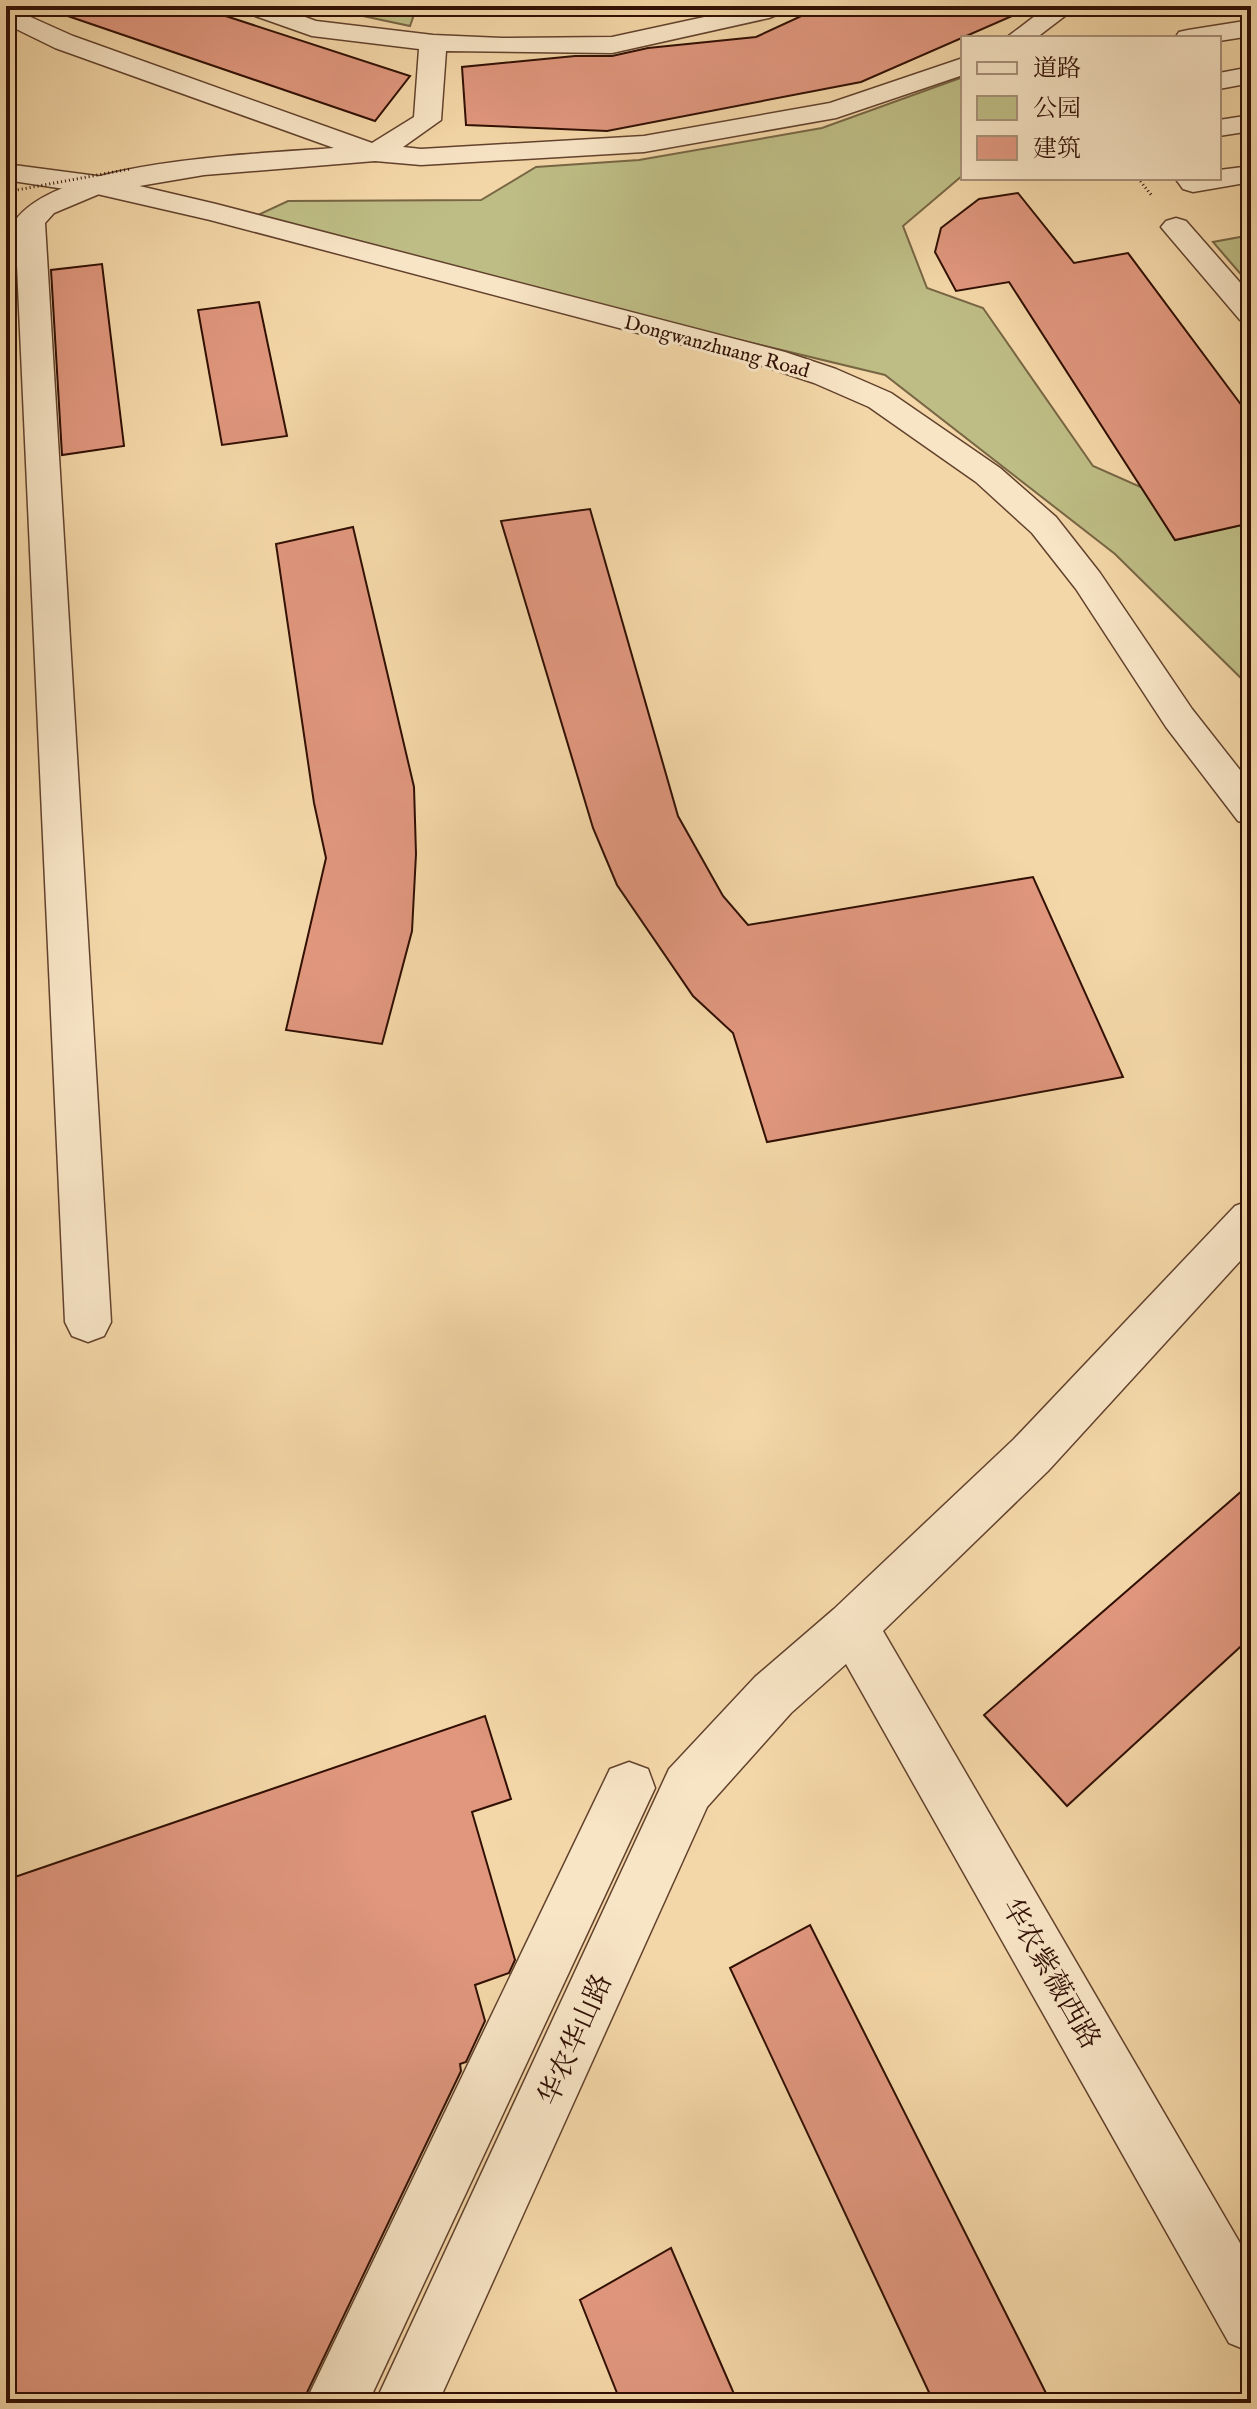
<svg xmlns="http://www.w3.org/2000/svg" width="1257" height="2409" viewBox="0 0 1257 2409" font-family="'IM FELL English','Noto Serif SC',serif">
	<rect width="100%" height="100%" fill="#f4d7a8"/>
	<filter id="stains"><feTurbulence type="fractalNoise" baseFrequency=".0025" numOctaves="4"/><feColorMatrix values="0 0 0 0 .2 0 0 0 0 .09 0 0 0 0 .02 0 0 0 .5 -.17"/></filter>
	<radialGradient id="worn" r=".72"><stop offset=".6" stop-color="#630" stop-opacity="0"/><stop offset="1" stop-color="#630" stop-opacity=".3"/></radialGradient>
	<g fill="#bebd85" stroke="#786644" stroke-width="2">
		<polygon points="316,6 417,6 410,26"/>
		<polygon points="963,77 963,175 903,226 927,288 983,308 1093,466 1143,488 1175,540 1251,523 1251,688 1115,554 885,375 245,221 288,201 481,200 536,167 639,160 822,128"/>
		<polygon points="1251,235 1251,286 1213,242"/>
	</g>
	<g fill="#e0977e" stroke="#311004" stroke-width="2">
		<polygon points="60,6 195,6 410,76 375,121 59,13"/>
		<polygon points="823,6 1035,6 861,82 607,131 466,125 462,67 575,56 612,56 648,48 756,37"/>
		<polygon points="1018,193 1074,263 1128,253 1251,418 1251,523 1175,540 1009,282 956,291 935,252 941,228 979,199"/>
		<polygon points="102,264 124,446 62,455 51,270"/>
		<polygon points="259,302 287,436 222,445 198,310"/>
		<polygon points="590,509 678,816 723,896 748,925 1033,877 1123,1077 767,1142 733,1033 693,996 617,885 593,828 501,521"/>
		<polygon points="353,527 414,787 416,854 412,931 382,1044 286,1030 326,858 314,803 276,544"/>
		<polygon points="1251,1483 1251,1637 1067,1806 984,1715"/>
		<polygon points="485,1716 511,1799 472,1812 515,1960 509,1973 475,1985 485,2021 466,2062 460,2064 461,2071 302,2403 6,2403 6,1880"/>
		<polygon points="810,1925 1051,2403 934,2403 730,1968"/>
		<polygon points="671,2248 714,2348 738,2403 621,2403 580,2300"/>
	</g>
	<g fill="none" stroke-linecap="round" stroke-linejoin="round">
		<g stroke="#62422d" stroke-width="3">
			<g id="minor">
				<path d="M6 6 73 36 372 143 414 117 419 49 312 36 241 11 237 6H275L316 21 433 35 502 38 612 37 755 6H790L786 11 769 18 612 53 446 51 441 120 403 147 421 149 644 136 830 103 963 58V75L836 118 644 152 421 165 375 161 204 175 104 192 54 213 45 223 111 1322 104 1336 88 1342 72 1336 65 1322 15 221C58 159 261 154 334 148L55 48 6 24Z"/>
				<polygon points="1048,6 1078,6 1036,38 1006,38"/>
				<polygon points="1251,20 1251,36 1219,41 1219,38 1175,38 1179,32 1188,30"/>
				<polygon points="1251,67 1251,83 1219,89 1219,73"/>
				<polygon points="1251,115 1251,131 1219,136 1219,120"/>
				<polygon points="1251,166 1251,182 1193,192 1183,189 1175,178 1219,178 1219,170"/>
				<polygon points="1176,218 1186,221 1251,295 1251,323 1240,320 1166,233 1161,227 1166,221"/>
				<polygon points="1251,1200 1251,1249 1048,1471 883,1631 1251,2262 1251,2352 1229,2343 846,1664 791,1713 707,1807 438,2403 375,2403 669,1769 755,1677 834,1609 1014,1439 1235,1206"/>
				<polygon points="629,1762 648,1769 655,1788 368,2403 305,2403 610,1769"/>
			</g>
		</g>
		<g stroke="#62422d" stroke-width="3">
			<polygon id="tertiary" points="6,164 97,176 216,204 785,352 836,369 891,393 1000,468 1056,517 1100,573 1192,709 1251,784 1251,825 1238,821 1166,727 1076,589 1032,533 976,482 869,407 814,383 763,366 210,220 97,194 6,180"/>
		</g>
		<polyline stroke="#311004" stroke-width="3" stroke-dasharray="1 3" stroke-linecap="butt" points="1138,178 1152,196"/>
		<use href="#minor" fill="#f8e5c6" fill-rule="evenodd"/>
		<use href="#tertiary" fill="#f8e5c6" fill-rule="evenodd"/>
		<polyline stroke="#311004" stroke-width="3" stroke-dasharray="1 3" stroke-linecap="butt" points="6,192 130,169"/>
	</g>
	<g text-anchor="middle" stroke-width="6" stroke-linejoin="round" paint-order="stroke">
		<g font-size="20" fill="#311004" stroke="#f8e5c6">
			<text transform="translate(717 346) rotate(15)" y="7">Dongwanzhuang Road</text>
		</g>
		<g font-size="28" fill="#311004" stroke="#f8e5c6">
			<text transform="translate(1052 1973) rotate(60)" y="10">华农紫薇西路</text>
			<text transform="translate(574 2039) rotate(-66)" y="10">华农华山路</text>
		</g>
	</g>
	<rect width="1257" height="2409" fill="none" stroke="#f4d7a8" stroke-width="32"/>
	<rect x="8" y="8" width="1241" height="2393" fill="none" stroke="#311004" stroke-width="4"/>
	<rect x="16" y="16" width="1225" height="2377" fill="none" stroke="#311004" stroke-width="2"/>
	<rect x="961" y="36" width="260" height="144" fill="#f8e5c6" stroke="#a89078" stroke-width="2"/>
	<rect x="977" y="62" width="40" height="12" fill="#f8e5c6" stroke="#a89078" stroke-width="2"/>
	<text x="1033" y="76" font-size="24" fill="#311004">道路</text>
	<rect x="977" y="96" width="40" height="24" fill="#bebd85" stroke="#a89078" stroke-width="2"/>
	<text x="1033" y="116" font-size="24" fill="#311004">公园</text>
	<rect x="977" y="136" width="40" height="24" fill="#e0977e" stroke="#a89078" stroke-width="2"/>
	<text x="1033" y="156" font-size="24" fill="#311004">建筑</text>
	<rect width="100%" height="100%" filter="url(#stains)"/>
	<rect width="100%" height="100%" fill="url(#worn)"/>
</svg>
